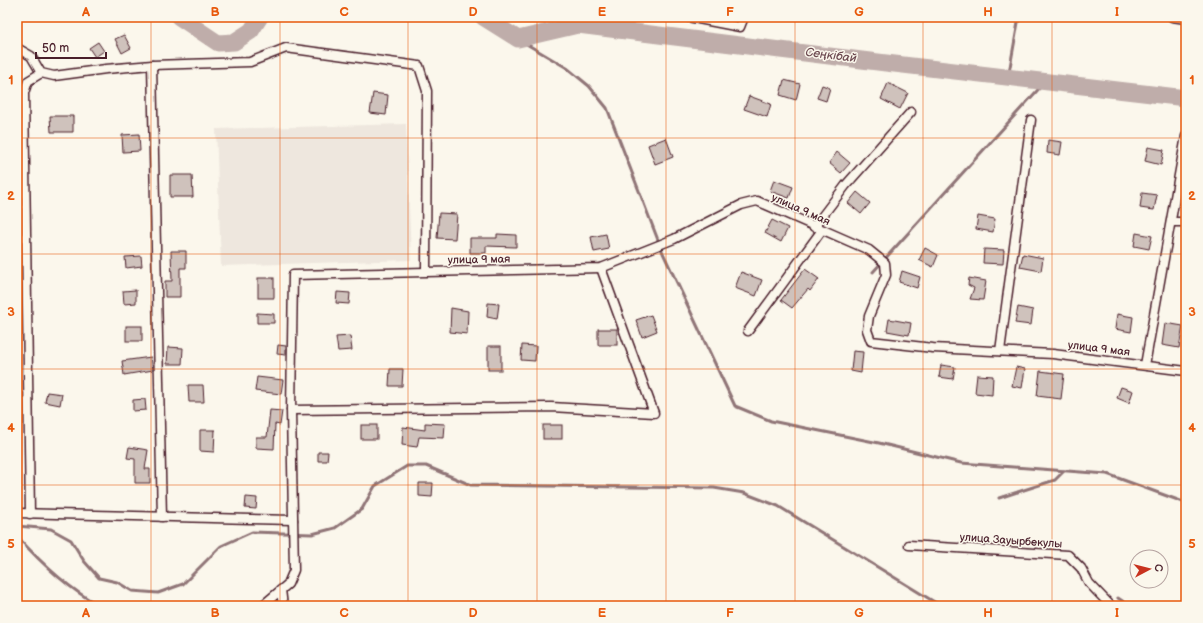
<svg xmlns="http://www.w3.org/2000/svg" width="1203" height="623" viewBox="0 0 1203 623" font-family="'Balsamiq Sans',sans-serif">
	<rect width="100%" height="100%" fill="#fbf7ec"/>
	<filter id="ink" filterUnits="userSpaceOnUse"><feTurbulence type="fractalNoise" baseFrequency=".025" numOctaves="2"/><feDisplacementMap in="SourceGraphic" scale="8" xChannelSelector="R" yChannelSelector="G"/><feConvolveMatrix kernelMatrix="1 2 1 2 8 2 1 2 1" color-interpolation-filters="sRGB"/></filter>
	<g filter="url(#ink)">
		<polygon fill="#eee7de" points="406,124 411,260 221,266 216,129"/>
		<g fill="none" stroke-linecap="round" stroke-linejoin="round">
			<g stroke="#907477" stroke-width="3">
				<polyline points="518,39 567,68 589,86 607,108 663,253 735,406 771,421 879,443 961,463 1107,474 1186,503"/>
				<polyline points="1008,78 1019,17"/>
				<polyline points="873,272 1045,82"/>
				<polyline points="999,498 1055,480 1064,471"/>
				<polyline points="17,526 51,529 71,540 84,561 99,578 117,582 132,591 158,593 183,584 221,546 252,532 312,534 335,528 362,509 375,486 407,466 426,466 471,485 714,488 744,493 778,506 941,606"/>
				<path d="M17 536C40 562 69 589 100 606"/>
				<polyline points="1118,598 1130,606"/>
			</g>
			<g stroke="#bfadaa" stroke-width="17">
				<polyline points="179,17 218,43 234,42 251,31 260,17"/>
				<polyline points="483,17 518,39 578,25 886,63 1186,98"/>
			</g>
		</g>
		<g fill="#cfc2bc" stroke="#4a1f2b">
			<polygon points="124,35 131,48 122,53 115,39"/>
			<polygon points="98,42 104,51 95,57 89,48"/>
			<polygon points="784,80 800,84 796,100 780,95"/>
			<polygon points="888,83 908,93 900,109 881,99"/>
			<polygon points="822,85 830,88 826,101 817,98"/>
			<polygon points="373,93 388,95 386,115 370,113"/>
			<polygon points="749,96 771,104 767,117 744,109"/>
			<polygon points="50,116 73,116 73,132 51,132"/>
			<polygon points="139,134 140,151 123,152 122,135"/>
			<polygon points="666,138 673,157 655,164 648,145"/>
			<polygon points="1048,140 1062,142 1060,155 1047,153"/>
			<polygon points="1148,147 1164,150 1161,165 1145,161"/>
			<polygon points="837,152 850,163 841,173 829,163"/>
			<polygon points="170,175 192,175 193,197 170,197"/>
			<polygon points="774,180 793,187 789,198 770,191"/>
			<polygon points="857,192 870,203 861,214 848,203"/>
			<polygon points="1142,193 1157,195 1154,210 1140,208"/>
			<polygon points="439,213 457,214 455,239 437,238"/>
			<polygon points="978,216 995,219 993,232 976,229"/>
			<polygon points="772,220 788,228 781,242 765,233"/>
			<polygon points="1136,233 1152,236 1149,249 1134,246"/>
			<polygon points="497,234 516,235 516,247 486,246 486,253 470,253 470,238 497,238"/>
			<polygon points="606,234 609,249 594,252 591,237"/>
			<polygon points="925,248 938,255 933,267 919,260"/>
			<polygon points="984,249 1004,250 1003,264 983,263"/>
			<polygon points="171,251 186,251 186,268 180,268 180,297 165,297 165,281 172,281"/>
			<polygon points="1023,254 1043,258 1041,271 1020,267"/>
			<polygon points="141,256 142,266 126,268 125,257"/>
			<polygon points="805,269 819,279 810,291 808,289 792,308 781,300"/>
			<polygon points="902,271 920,277 917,288 899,282"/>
			<polygon points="741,272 762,280 756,296 735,288"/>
			<rect x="258" y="278" width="16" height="20"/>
			<polygon points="969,278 986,281 983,300 970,299 974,288 968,285"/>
			<polygon points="136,290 136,303 124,304 123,291"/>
			<polygon points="337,292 350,293 349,304 336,303"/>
			<polygon points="488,303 499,304 497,319 487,317"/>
			<polygon points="1018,307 1033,310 1031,325 1015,323"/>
			<polygon points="451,308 468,311 467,334 450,332"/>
			<polygon points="257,313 274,314 274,323 257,323"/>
			<polygon points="1117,314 1133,317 1131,332 1115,329"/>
			<polygon points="651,315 657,331 642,337 636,320"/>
			<polygon points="889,319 911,323 909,335 887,331"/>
			<polygon points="1165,323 1183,326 1179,348 1162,345"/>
			<rect x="126" y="326" width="16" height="15"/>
			<rect x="598" y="329" width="19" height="16"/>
			<polygon points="350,336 352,350 338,351 336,337"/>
			<polygon points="278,345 286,346 286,355 277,354"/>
			<polygon points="522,345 536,346 535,361 521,360"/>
			<rect x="488" y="346" width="13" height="24"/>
			<polygon points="168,347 183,348 182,364 167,364"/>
			<polygon points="853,351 863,352 861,373 851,371"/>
			<polygon points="151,357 153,370 124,375 122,361"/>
			<polygon points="941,365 955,367 953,379 939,377"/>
			<polygon points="1016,367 1025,369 1022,388 1012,386"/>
			<polygon points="390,369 403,369 402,386 389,386"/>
			<polygon points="1040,371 1064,374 1061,399 1037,396"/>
			<polygon points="977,375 993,376 992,395 975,393"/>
			<polygon points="257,377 283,380 281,394 255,391"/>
			<polygon points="188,385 203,385 204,402 189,402"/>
			<polygon points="1121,387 1133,391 1129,403 1117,398"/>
			<polygon points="47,392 62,394 60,405 45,402"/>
			<polygon points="145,399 146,410 133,411 133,400"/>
			<polygon points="270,410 282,411 280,425 275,424 274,449 256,448 256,437 267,437"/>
			<polygon points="425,423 445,424 444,438 419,437 417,447 402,445 403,427 425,430"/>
			<rect x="361" y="425" width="16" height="14"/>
			<rect x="543" y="425" width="19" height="14"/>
			<polygon points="200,430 215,430 214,452 200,451"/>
			<polygon points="129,447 148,450 145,469 150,469 150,483 135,483 135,459 127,458"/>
			<polygon points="318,452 328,452 327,461 318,461"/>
			<polygon points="419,483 433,483 432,497 419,496"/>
			<polygon points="246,497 257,498 256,509 245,508"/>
		</g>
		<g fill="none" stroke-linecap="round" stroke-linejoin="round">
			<g stroke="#4a1f2b" stroke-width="11">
				<g id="minor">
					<polyline points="688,17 740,27 744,17"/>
					<polyline points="1172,17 1186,19"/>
					<polyline points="17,48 31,56 41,73 54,76 106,69 152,65 250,62 286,48 419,66 427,91 426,271"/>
					<polyline points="152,65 162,517"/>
					<polyline points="1171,222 1186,222"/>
					<polyline points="814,227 846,185 911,112"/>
					<polyline points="748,331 822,230"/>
					<polyline points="1000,351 1031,120"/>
					<polyline points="1145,365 1186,136"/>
					<polyline points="291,410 551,407 654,413 601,268"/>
					<polyline points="17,513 293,520"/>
					<polyline points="30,514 24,93 28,81 41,73"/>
					<polyline points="909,545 1068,555 1081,568 1089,583 1111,606"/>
					<polyline points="281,590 283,606"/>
					<polyline points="262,606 288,584 294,570 291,410 293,275 601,268 674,239 741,205 757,201 869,250 885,263 886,275 869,316 867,330 871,341 933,348 1053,354 1186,371"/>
				</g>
			</g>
			<use href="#minor" stroke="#fbf7ec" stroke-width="8"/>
		</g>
	</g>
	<path fill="none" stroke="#e8590c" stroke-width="1" stroke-opacity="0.55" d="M151 17V606M280 17V606M408 17V606M537 17V606M666 17V606M795 17V606M923 17V606M1052 17V606M17 138H1186M17 254H1186M17 369H1186M17 485H1186"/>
	<g text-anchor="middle" stroke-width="3" stroke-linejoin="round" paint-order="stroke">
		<g font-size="11" fill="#4a1f2b" stroke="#fbf7ec">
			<text transform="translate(801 209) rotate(24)" y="4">улица 9 мая</text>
			<text transform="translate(479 259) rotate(-1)" y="4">улица 9 мая</text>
			<text transform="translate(1099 348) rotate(7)" y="4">улица 9 мая</text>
			<text transform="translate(1011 540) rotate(4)" y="4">улица Зауырбекулы</text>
		</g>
		<g font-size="12" font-style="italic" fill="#6d4a51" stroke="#fbf7ec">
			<text transform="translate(831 55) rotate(7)" y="4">Сеңкібай</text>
		</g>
	</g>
	<rect width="1203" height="623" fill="none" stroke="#fbf7ec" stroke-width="44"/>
	<g transform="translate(1149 569) rotate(83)"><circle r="19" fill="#fbf7ec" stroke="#b4a19f"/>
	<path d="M0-3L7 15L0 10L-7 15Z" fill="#c8321e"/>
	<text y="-6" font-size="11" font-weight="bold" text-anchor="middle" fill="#4a1f2b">С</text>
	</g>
	<path d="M36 52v6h70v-6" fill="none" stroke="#4a1f2b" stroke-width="2"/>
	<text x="42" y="52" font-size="12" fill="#4a1f2b" stroke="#fbf7ec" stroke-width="3" paint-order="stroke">50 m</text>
	<rect x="22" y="22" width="1159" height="579" fill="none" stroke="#e8590c" stroke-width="1.5"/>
	<g font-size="13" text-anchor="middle" font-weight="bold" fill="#e8590c">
		<text x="86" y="16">A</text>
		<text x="215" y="16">B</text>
		<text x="344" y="16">C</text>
		<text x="473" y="16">D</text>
		<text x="602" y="16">E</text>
		<text x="730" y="16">F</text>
		<text x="859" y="16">G</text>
		<text x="988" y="16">H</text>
		<text x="1117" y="16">I</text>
		<text x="11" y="84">1</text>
		<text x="1192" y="84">1</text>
		<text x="11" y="200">2</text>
		<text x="1192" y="200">2</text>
		<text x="11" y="316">3</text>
		<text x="1192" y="316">3</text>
		<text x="11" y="432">4</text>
		<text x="1192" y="432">4</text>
		<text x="11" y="548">5</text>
		<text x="1192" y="548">5</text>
		<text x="86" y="617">A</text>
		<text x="215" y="617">B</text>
		<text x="344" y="617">C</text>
		<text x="473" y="617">D</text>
		<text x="602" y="617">E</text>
		<text x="730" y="617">F</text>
		<text x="859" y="617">G</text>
		<text x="988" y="617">H</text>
		<text x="1117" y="617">I</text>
	</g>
</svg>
